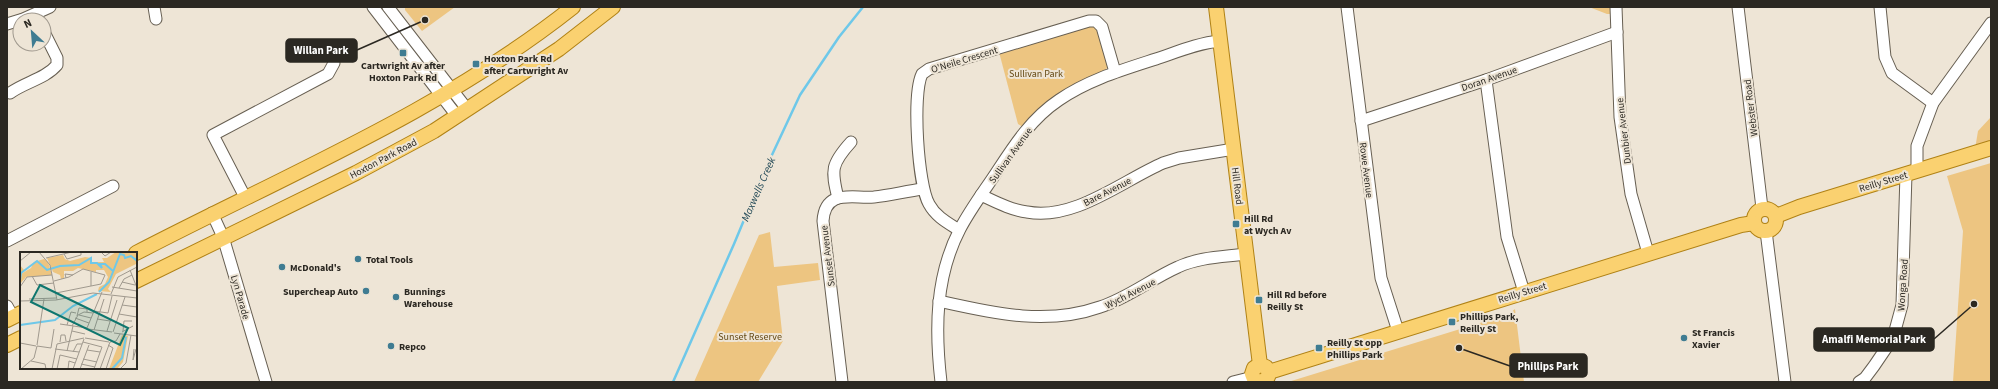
<svg xmlns="http://www.w3.org/2000/svg" width="1998" height="389" viewBox="0 0 1998 389" font-family="'Source Sans 3',sans-serif">
	<rect width="100%" height="100%" fill="#eee5d6"/>
	<g fill="#edc581">
		<polygon points="405,7 455,7 422,31 405,10"/>
		<polygon points="1589,7 1612,7 1612,14 1607,14"/>
		<polygon points="1087,25 1096,27 1108,66 1105,71 1023,127 1018,124 999,52"/>
		<polygon points="1991,117 1991,145 1975,149 1978,131"/>
		<polygon points="1991,163 1991,382 1953,382 1963,231 1947,176"/>
		<polygon points="770,232 774,267 818,263 820,280 777,286 783,341 758,382 694,382 759,235"/>
		<polygon points="1515,309 1524,382 1288,382 1509,314"/>
	</g>
	<g fill="none" stroke-linecap="round" stroke-linejoin="round">
		<polyline stroke="#6ec8e9" stroke-width="2.5" points="673,382 734,244 764,172 800,95 839,37 863,7"/>
		<g stroke="#675f52" stroke-width="13">
			<g id="minor">
				<polyline points="154,7 156,19"/>
				<polyline points="373,7 457,116"/>
				<polyline points="388,7 467,109"/>
				<polyline points="1347,7 1381,278 1398,331"/>
				<polyline points="1616,7 1620,117 1631,194 1648,253"/>
				<polyline points="1738,7 1762,208"/>
				<polyline points="1880,7 1885,57 1892,73 1933,103"/>
				<polyline points="21,20 50,7"/>
				<polyline points="7,24 20,20"/>
				<polyline points="1486,80 1507,237 1524,292"/>
				<path d="M10 93C25 82 45 79 57 65V58L44 32"/>
				<polyline points="1361,121 1486,80 1617,32"/>
				<polyline points="1917,171 1917,146 1933,103 1991,23"/>
				<path d="M981 195C996 202 1011 210 1027 212 1074 221 1122 181 1163 163L1179 158 1234 149"/>
				<polyline points="245,197 213,135 328,74 334,63"/>
				<path d="M838 198C831 170 831 164 851 142"/>
				<polyline points="212,213 223,237 266,382"/>
				<path d="M959 230C948 223 936 217 929 204 918 185 912 95 922 74L929 69 1089 21H1096L1102 27 1115 72"/>
				<polyline points="1766,231 1785,382"/>
				<polyline points="7,241 113,186"/>
				<path d="M939 301C993 313 1046 326 1100 307 1128 298 1151 279 1178 267 1199 257 1224 257 1246 254"/>
				<polyline points="7,306 13,317"/>
				<path d="M842 382 823 221C825 188 853 199 874 197 891 195 907 191 923 189"/>
				<path d="M941 382C935 330 935 277 960 229 971 208 985 190 998 170 1015 144 1032 118 1059 100 1088 80 1122 70 1156 59 1177 52 1198 43 1220 41"/>
				<polyline points="1233,382 1253,377"/>
				<polyline points="1859,382 1865,378 1874,366 1893,338 1902,305 1906,174"/>
			</g>
		</g>
		<g stroke="#b08216" stroke-width="16">
			<g id="major">
				<polyline points="1216,7 1260,365"/>
				<circle cx="1765" cy="220" r="11"/>
				<polyline points="1776,216 1799,207 1991,148"/>
				<path d="M136 253C284 176 442 111 573 7"/>
				<polyline points="136,281 356,173 434,131 559,49 613,7"/>
				<polyline points="7,320 21,313"/>
				<polyline points="7,345 21,338"/>
				<polyline points="1269,372 1741,225 1754,223"/>
				<polyline points="1259,382 1254,379 1252,374 1254,368 1260,365 1266,367 1269,372 1268,377 1262,382"/>
			</g>
		</g>
		<use href="#minor" stroke="#fff" stroke-width="11"/>
		<use href="#major" stroke="#fad170" stroke-width="14"/>
	</g>
	<g fill="#3f7c92" stroke="#eee5d6" stroke-width="1.5">
		<rect x="399" y="49" width="8" height="8" rx="2"/>
		<rect x="472" y="60" width="8" height="8" rx="2"/>
		<rect x="1232" y="220" width="8" height="8" rx="2"/>
		<circle cx="358" cy="259" r="4"/>
		<circle cx="282" cy="267" r="4"/>
		<circle cx="366" cy="291" r="4"/>
		<circle cx="396" cy="297" r="4"/>
		<rect x="1255" y="296" width="8" height="8" rx="2"/>
		<rect x="1448" y="318" width="8" height="8" rx="2"/>
		<circle cx="1684" cy="338" r="4"/>
		<circle cx="391" cy="346" r="4"/>
		<rect x="1315" y="344" width="8" height="8" rx="2"/>
	</g>
	<g text-anchor="middle" stroke-width="4" stroke-linejoin="round" paint-order="stroke">
		<g font-size="10" font-weight="bold" fill="#2b2822" stroke="#eee5d6" text-anchor="start">
			<text x="484" y="62">Hoxton Park Rd<tspan x="484" dy="12">after Cartwright Av</tspan></text>
			<text x="403" y="69" text-anchor="middle">Cartwright Av after<tspan x="403" dy="12">Hoxton Park Rd</tspan></text>
			<text x="1244" y="222">Hill Rd<tspan x="1244" dy="12">at Wych Av</tspan></text>
			<text x="366" y="263">Total Tools</text>
			<text x="290" y="271">McDonald's</text>
			<text x="358" y="295" text-anchor="end">Supercheap Auto</text>
			<text x="404" y="295">Bunnings<tspan x="404" dy="12">Warehouse</tspan></text>
			<text x="1267" y="298">Hill Rd before<tspan x="1267" dy="12">Reilly St</tspan></text>
			<text x="1460" y="320">Phillips Park,<tspan x="1460" dy="12">Reilly St</tspan></text>
			<text x="1692" y="336">St Francis<tspan x="1692" dy="12">Xavier</tspan></text>
			<text x="1327" y="346">Reilly St opp<tspan x="1327" dy="12">Phillips Park</tspan></text>
			<text x="399" y="350">Repco</text>
		</g>
		<g font-size="10" fill="#2b2822" stroke="#eee5d6">
			<text transform="translate(964 59) rotate(-17)" y="4">O'Neile Crescent</text>
			<text transform="translate(1489 78) rotate(-19)" y="4">Doran Avenue</text>
			<text transform="translate(1750 108) rotate(-97)" y="4">Webster Road</text>
			<text transform="translate(1623 131) rotate(-97)" y="4">Dunbier Avenue</text>
			<text transform="translate(1010 155) rotate(-54)" y="4">Sullivan Avenue</text>
			<text transform="translate(383 158) rotate(-28)" y="4">Hoxton Park Road</text>
			<text transform="translate(1367 170) rotate(83)" y="4">Rowe Avenue</text>
			<text transform="translate(1883 181) rotate(-17)" y="4">Reilly Street</text>
			<text transform="translate(1238 186) rotate(83)" y="4">Hill Road</text>
			<text transform="translate(1107 191) rotate(-27)" y="4">Bare Avenue</text>
			<text transform="translate(827 256) rotate(-97)" y="4">Sunset Avenue</text>
			<text transform="translate(1902 285) rotate(-86)" y="4">Wonga Road</text>
			<text transform="translate(1522 292) rotate(-17)" y="4">Reilly Street</text>
			<text transform="translate(1130 293) rotate(-27)" y="4">Wych Avenue</text>
			<text transform="translate(241 297) rotate(74)" y="4">Lyn Parade</text>
		</g>
		<g font-size="10" fill="#654a15" stroke="#eee5d6">
			<text x="1036" y="77">Sullivan Park</text>
			<text x="750" y="340">Sunset Reserve</text>
		</g>
		<g font-size="11" font-style="italic" fill="#1f4755" stroke="#eee5d6">
			<text transform="translate(758 189) rotate(-66)" y="4">Maxwells Creek</text>
		</g>
	</g>
	<g transform="translate(20 252)">
		<rect width="117" height="117" fill="#eee5d6"/>
		<path d="M96 0H117V6L116 12 96 22 88 37 91 40 78 39 79 35 85 32 88 25 84 18H76V20L58 16 53 19H44V26L41 27 40 23 33 20 27 6 43 3 45 7 50 9 65 5 72 6V10H84L82 6H87ZM24 7 28 10 32 23 6 25 0 32V13L4 18 1 22 11 16 14 10ZM102 83 108 84 103 110 97 117H89Z" fill="#edc581"/>
		<path fill="none" stroke="#6ec8e9" stroke-width="2" d="M0 28 1 21 17 9 27 18 40 14 59 13 71 6V11H77L82 16 80 12H85L93 19M79 40 89 30 100 2 104 3 105 6 111 4 116 8 117 5M0 73 35 68 53 54 77 42M92 117 102 106 106 85"/>
		<path fill="none" stroke="#a0998e" stroke-width="1" d="M19 0 30 13 37 48M81 0 85 4 91 0M44 2 47 7 61 3V0M26 6 52 0M0 9 11 0M110 18 117 36M71 20V34M12 24 17 33 34 31M46 26 45 22 53 23M34 29 49 25 63 17 85 23 81 32 36 41M102 30 115 33M0 35 7 25 32 23M92 35 117 39M99 36 104 27 112 23M91 42 98 25 117 15M9 47 36 46M0 49 36 48 73 41 117 46M102 53 117 55M74 59 88 61 92 44M99 62 117 65M59 63 71 66M57 64 59 56 67 57V60M55 66 69 71M77 67 90 69M40 72 67 76M47 73 51 60 56 61M52 74 58 63 64 60 73 61M67 76 82 40M68 77 92 80M74 78 84 47M52 79 65 82M87 79 97 48M103 79 104 69H112M93 80 105 45M102 80 113 74M94 81 117 84M65 86 89 90M40 90 41 83H45L46 89M63 90 82 95 74 117M90 90 96 89 100 82M0 91 16 94M17 93 24 47M17 94 31 96M31 96 34 77M35 97 59 100M114 97 113 108 116 97M67 98 80 100M47 99 53 74M53 100 57 92H62M63 107 77 110M11 109 25 112 26 117M61 112 75 115M1 117 14 106 17 94M32 117 37 92 64 86M37 117 40 103 57 107M48 117 49 109 55 111M53 117 64 87M60 117 69 93M80 117 90 90M86 117 93 96 88 93M100 117 106 111 111 83"/>
		<path fill="#0f766e" fill-opacity="0.15" stroke="#0f766e" stroke-width="2" d="M20 33 108 76 100 93 11 50Z"/>
		<rect width="117" height="117" fill="none" stroke="#2b2822" stroke-width="2"/>
	</g>
	<path fill="none" stroke="#2b2822" stroke-width="1.5" d="M425 20L357 50M1974 304L1934 339M1459 348L1510 366"/>
	<g fill="#2b2822" stroke="#eee5d6" stroke-width="1.5">
		<circle cx="425" cy="20" r="4"/>
		<circle cx="1974" cy="304" r="4"/>
		<circle cx="1459" cy="348" r="4"/>
	</g>
	<g fill="#2b2822" stroke="#2b2822" stroke-width="1.5">
		<rect x="286" y="39" width="71" height="23" rx="4"/>
		<rect x="1814" y="328" width="120" height="23" rx="4"/>
		<rect x="1510" y="354" width="77" height="23" rx="4"/>
	</g>
	<g font-size="11" text-anchor="middle" font-weight="bold" fill="#fff">
		<text x="321" y="54">Willan Park</text>
		<text x="1874" y="343">Amalfi Memorial Park</text>
		<text x="1548" y="370">Phillips Park</text>
	</g>
	<rect width="1998" height="389" fill="none" stroke="#2b2822" stroke-width="16"/>
	<g transform="translate(32 32) rotate(334)"><circle r="19" fill="#eee5d6" stroke="#a0998e"/>
	<path d="M0-3L7 15L0 10L-7 15Z" fill="#3f7c92"/>
	<text y="-6" font-size="11" font-weight="bold" text-anchor="middle" fill="#2b2822">N</text>
	</g>
</svg>
